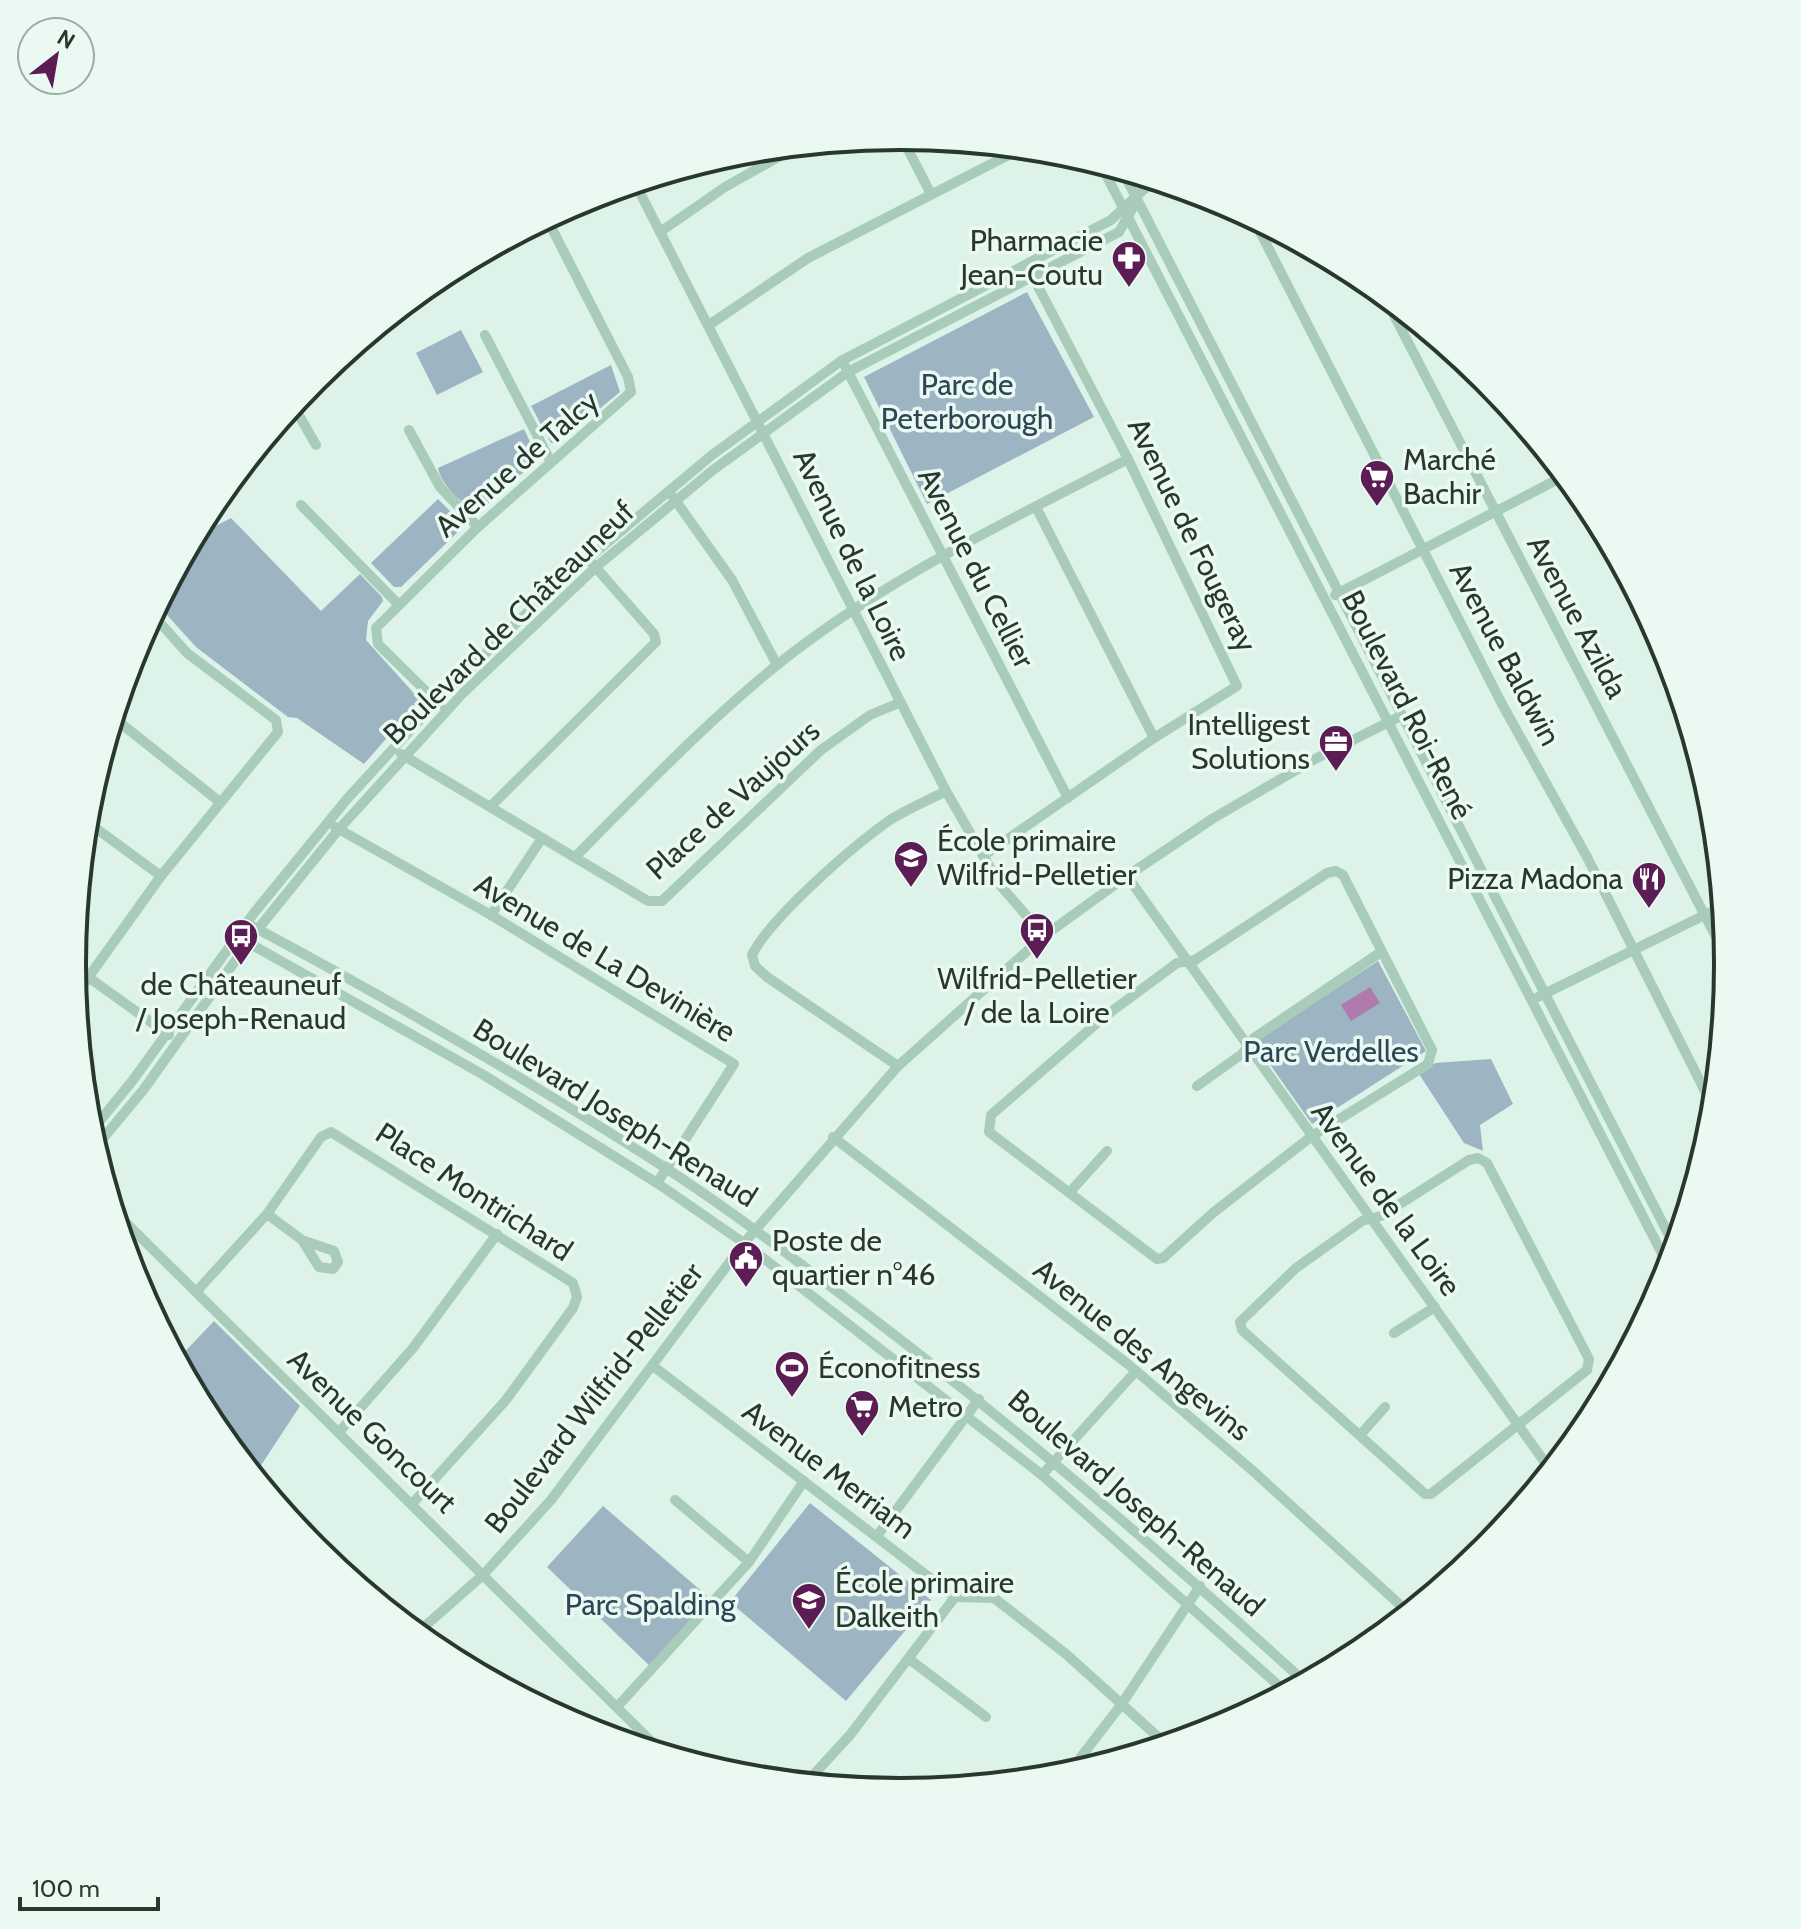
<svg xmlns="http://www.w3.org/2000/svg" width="1801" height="1929" viewBox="0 0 1801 1929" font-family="Cabin,sans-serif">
	<rect width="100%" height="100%" fill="#ddf3e9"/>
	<g fill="#9db4c2">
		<polygon points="1027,292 1094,417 927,504 864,377"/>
		<polygon points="461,330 483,372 437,395 416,353"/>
		<polygon points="611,365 620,392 558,443 551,443 531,406"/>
		<path d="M524 429 538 459 479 512C465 507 441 486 438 468Z"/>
		<polygon points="438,499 461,522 462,528 401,587 394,587 371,563"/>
		<polygon points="231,518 321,611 360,574 382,597 383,601 368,621 366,640 420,700 364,764 297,718 288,717 196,647 158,605 194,537"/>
		<polygon points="1378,961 1426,1051 1312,1124 1254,1042"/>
		<polygon points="1491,1059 1513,1104 1480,1125 1483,1151 1464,1143 1419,1074 1435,1063"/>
		<polygon points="214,1321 300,1406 254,1476 211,1424 177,1360"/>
		<polygon points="810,1503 931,1600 846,1701 730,1602"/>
		<polygon points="603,1506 714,1602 654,1670 547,1567"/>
	</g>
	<polygon fill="#b07bac" points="1370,987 1380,1003 1351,1021 1341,1005"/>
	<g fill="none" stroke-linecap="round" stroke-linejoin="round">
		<g stroke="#a8cbba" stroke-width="10">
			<polyline points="901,136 931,194"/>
			<polyline points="1100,163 1670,1269"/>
			<polyline points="1122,170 1676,1249"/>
			<polyline points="635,183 946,791 1000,885 1044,936"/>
			<polyline points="1253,218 1502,704 1587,857 1715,1111"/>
			<polyline points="660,232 725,187 798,146"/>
			<polyline points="1383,294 1729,962"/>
			<polyline points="709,325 808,258 1022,148"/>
			<polyline points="485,335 551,462"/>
			<polyline points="845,366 1068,798"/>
			<polyline points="293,405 316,445"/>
			<polyline points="409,430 440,487 478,527"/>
			<polyline points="673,497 732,580 777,665"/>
			<polyline points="301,505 398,604"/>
			<polyline points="1036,507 1154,738"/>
			<polyline points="1335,595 1566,475"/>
			<polyline points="440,705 378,644 376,628 478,527 631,392 628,377 547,219"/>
			<polyline points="114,718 220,802"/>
			<polyline points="401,754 648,901 662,901 821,750 870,715 899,703"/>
			<polyline points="490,807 656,642 654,634 591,562"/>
			<polyline points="86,821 161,876"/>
			<polyline points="335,827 491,915 734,1064 657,1183"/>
			<polyline points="983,856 1154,738 1237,686 1128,459 1030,271"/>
			<path d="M575 857C641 791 705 723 777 665 883 580 1008 521 1128 459"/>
			<polygon points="1336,871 1343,875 1432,1050 1428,1064 1312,1136 1214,1212 1163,1258 1157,1259 989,1132 991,1115 1104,1017 1177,963 1195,960 1327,873"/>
			<polyline points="1127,876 1551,1471"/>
			<polyline points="491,915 542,838"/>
			<path d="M252 926C392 1001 530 1081 664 1167 717 1201 768 1239 818 1277 989 1404 1149 1540 1306 1683"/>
			<polyline points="245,941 482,1074 657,1183 744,1243 1042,1475 1287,1693"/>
			<polyline points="88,977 169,1035"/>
			<polyline points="75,996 161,876 278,732 276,720 187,653 153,615"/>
			<polyline points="1538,997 1723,906"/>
			<path d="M898 1066 767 977 755 966 752 955C771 917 854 845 890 820 907 809 927 801 946 791"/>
			<polyline points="1197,1086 1242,1054 1254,1038 1381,952"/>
			<polyline points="90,1133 133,1080 254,913 347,799 437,701 548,592 712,455 841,361 1111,220 1143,190 1159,181"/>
			<polyline points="833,1137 1129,1365 1253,1471 1409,1613"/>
			<polyline points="95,1148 144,1089 258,929 339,829 464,692 596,567 713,470 848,372 1119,232 1135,204"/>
			<polygon points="1478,1158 1487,1163 1589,1359 1587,1370 1431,1494 1425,1494 1242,1330 1240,1322 1296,1268 1362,1221 1381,1216 1469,1160"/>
			<polyline points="1070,1192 1107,1151"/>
			<polyline points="113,1210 665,1755"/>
			<polyline points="267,1214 302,1240 334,1251 338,1262 333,1269 319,1267 302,1240"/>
			<polyline points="196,1292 267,1214 321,1137 331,1132 573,1283 577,1297 573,1308 506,1400 412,1504"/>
			<polyline points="1394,1333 1435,1307"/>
			<polyline points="653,1366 955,1597 994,1598 1066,1654 1167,1745"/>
			<polyline points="339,1432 413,1348 497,1234"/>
			<polyline points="1361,1434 1385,1407"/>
			<polyline points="1042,1475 1136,1371"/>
			<polyline points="675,1500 749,1562"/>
			<polyline points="303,1536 328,1561"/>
			<polyline points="877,1536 979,1399"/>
			<polyline points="416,1634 483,1575 551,1500 744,1243 898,1066 1044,936 1127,876 1212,819 1315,759 1401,716"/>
			<polyline points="909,1659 986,1717"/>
			<polyline points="617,1707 749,1562 804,1481"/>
			<polyline points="1067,1775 1121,1705 1200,1586"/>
			<polyline points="805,1784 850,1735 955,1597"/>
		</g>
	</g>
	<defs>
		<g id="pharmacy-pin" transform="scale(1.8)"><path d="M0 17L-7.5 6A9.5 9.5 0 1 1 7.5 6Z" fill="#5b1d54" stroke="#eafaf3"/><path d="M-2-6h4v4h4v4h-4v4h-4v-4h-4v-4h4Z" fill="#fff"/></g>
		<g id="supermarket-pin" transform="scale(1.8)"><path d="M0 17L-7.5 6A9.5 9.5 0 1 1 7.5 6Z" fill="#5b1d54" stroke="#eafaf3"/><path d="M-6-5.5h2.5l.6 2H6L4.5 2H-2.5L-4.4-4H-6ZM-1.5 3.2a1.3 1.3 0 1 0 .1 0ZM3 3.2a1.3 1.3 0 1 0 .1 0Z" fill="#fff"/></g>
		<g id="office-pin" transform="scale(1.8)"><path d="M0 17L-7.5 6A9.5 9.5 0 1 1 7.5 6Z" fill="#5b1d54" stroke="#eafaf3"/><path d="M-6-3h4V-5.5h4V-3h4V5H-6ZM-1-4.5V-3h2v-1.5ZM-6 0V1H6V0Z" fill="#fff"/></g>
		<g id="school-pin" transform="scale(1.8)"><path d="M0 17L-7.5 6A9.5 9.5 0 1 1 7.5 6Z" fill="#5b1d54" stroke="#eafaf3"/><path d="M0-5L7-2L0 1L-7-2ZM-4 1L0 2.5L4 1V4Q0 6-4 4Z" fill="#fff"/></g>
		<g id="restaurant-pin" transform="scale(1.8)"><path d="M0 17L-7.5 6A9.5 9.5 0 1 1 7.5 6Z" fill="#5b1d54" stroke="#eafaf3"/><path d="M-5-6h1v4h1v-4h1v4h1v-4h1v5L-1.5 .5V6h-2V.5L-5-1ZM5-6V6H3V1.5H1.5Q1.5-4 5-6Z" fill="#fff"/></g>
		<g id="bus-pin" transform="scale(1.8)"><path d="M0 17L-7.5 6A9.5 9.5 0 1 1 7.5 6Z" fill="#5b1d54" stroke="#eafaf3"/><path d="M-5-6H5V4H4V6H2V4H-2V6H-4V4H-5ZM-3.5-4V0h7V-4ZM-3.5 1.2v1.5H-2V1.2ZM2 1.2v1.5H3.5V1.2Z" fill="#fff"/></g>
		<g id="civic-pin" transform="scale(1.8)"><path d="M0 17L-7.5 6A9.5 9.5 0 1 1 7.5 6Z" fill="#5b1d54" stroke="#eafaf3"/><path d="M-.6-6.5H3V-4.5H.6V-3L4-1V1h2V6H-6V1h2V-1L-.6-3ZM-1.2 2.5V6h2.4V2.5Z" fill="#fff"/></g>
		<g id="stadium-pin" transform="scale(1.8)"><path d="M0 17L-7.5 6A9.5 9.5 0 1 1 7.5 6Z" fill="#5b1d54" stroke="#eafaf3"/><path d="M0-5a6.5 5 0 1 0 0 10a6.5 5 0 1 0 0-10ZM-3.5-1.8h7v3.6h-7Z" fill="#fff"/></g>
	</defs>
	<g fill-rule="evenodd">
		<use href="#pharmacy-pin" x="1129" y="258"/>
		<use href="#supermarket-pin" x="1377" y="477"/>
		<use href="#office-pin" x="1336" y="742"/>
		<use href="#school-pin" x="911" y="858"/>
		<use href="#restaurant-pin" x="1649" y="879"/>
		<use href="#bus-pin" x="1037" y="930"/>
		<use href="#bus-pin" x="241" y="936"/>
		<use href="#civic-pin" x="746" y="1258"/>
		<use href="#stadium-pin" x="792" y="1368"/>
		<use href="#supermarket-pin" x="862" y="1407"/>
		<use href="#school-pin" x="809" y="1600"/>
	</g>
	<g text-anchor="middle" stroke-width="7" stroke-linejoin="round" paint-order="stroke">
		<g font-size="30" fill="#29382e" stroke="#eafaf3" text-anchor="start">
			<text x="1103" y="251" text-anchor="end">Pharmacie<tspan x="1103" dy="34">Jean-Coutu</tspan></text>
			<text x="1403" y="470">Marché<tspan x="1403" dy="34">Bachir</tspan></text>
			<text x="1310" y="735" text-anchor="end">Intelligest<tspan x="1310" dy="34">Solutions</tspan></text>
			<text x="937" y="851">École primaire<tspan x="937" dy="34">Wilfrid-Pelletier</tspan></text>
			<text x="1623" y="889" text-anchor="end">Pizza Madona</text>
			<text x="1037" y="989" text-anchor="middle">Wilfrid-Pelletier<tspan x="1037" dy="34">/ de la Loire</tspan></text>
			<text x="241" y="995" text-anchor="middle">de Châteauneuf<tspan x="241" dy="34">/ Joseph-Renaud</tspan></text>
			<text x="772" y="1251">Poste de<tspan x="772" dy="34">quartier n°46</tspan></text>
			<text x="818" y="1378">Éconofitness</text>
			<text x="888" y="1417">Metro</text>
			<text x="835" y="1593">École primaire<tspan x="835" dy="34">Dalkeith</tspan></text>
		</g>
		<g font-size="30" fill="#2c4657" stroke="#eafaf3">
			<text x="967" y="395">Parc de<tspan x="967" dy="34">Peterborough</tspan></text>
			<text x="1331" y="1062">Parc Verdelles</text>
			<text x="650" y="1615">Parc Spalding</text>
		</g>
		<g font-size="30" fill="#29382e" stroke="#eafaf3">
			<text transform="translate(517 464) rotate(-41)" y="10">Avenue de Talcy</text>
			<text transform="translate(1192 535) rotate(64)" y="10">Avenue de Fougeray</text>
			<text transform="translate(852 555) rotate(64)" y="10">Avenue de la Loire</text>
			<text transform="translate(976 568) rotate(63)" y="10">Avenue du Cellier</text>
			<text transform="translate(1577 617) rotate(62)" y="10">Avenue Azilda</text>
			<text transform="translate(509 623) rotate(-44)" y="10">Boulevard de Châteauneuf</text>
			<text transform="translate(1505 654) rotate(62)" y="10">Avenue Baldwin</text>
			<text transform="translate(1407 705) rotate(63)" y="10">Boulevard Roi-René</text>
			<text transform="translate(733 800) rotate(-42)" y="10">Place de Vaujours</text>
			<text transform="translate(605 958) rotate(31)" y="10">Avenue de La Devinière</text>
			<text transform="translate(615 1113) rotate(32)" y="10">Boulevard Joseph-Renaud</text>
			<text transform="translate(474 1192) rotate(33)" y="10">Place Montrichard</text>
			<text transform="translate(1386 1199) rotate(54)" y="10">Avenue de la Loire</text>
			<text transform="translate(1142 1350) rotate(39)" y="10">Avenue des Angevins</text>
			<text transform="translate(594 1398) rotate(-52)" y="10">Boulevard Wilfrid-Pelletier</text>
			<text transform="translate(372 1431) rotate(44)" y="10">Avenue Goncourt</text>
			<text transform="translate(829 1470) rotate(37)" y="10">Avenue Merriam</text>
			<text transform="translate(1136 1503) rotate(41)" y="10">Boulevard Joseph-Renaud</text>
		</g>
	</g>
	<path d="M0 0H1801V1929H0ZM86 964a814 814 0 1 1 1628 0a814 814 0 1 1-1628 0Z" fill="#eafaf3" fill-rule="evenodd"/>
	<path fill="none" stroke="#29382e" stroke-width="4" d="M86 964a814 814 0 1 1 1628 0a814 814 0 1 1-1628 0Z"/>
	<g transform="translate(56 56) rotate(31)"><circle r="38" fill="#eafaf3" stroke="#9daca4" stroke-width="2"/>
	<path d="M0-6L14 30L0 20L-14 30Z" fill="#5b1d54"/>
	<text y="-12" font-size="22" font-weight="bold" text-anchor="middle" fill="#29382e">N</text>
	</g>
	<path d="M20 1897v12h138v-12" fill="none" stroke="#29382e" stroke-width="4"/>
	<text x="32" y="1897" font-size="24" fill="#29382e" stroke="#eafaf3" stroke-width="6" paint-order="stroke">100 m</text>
</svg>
